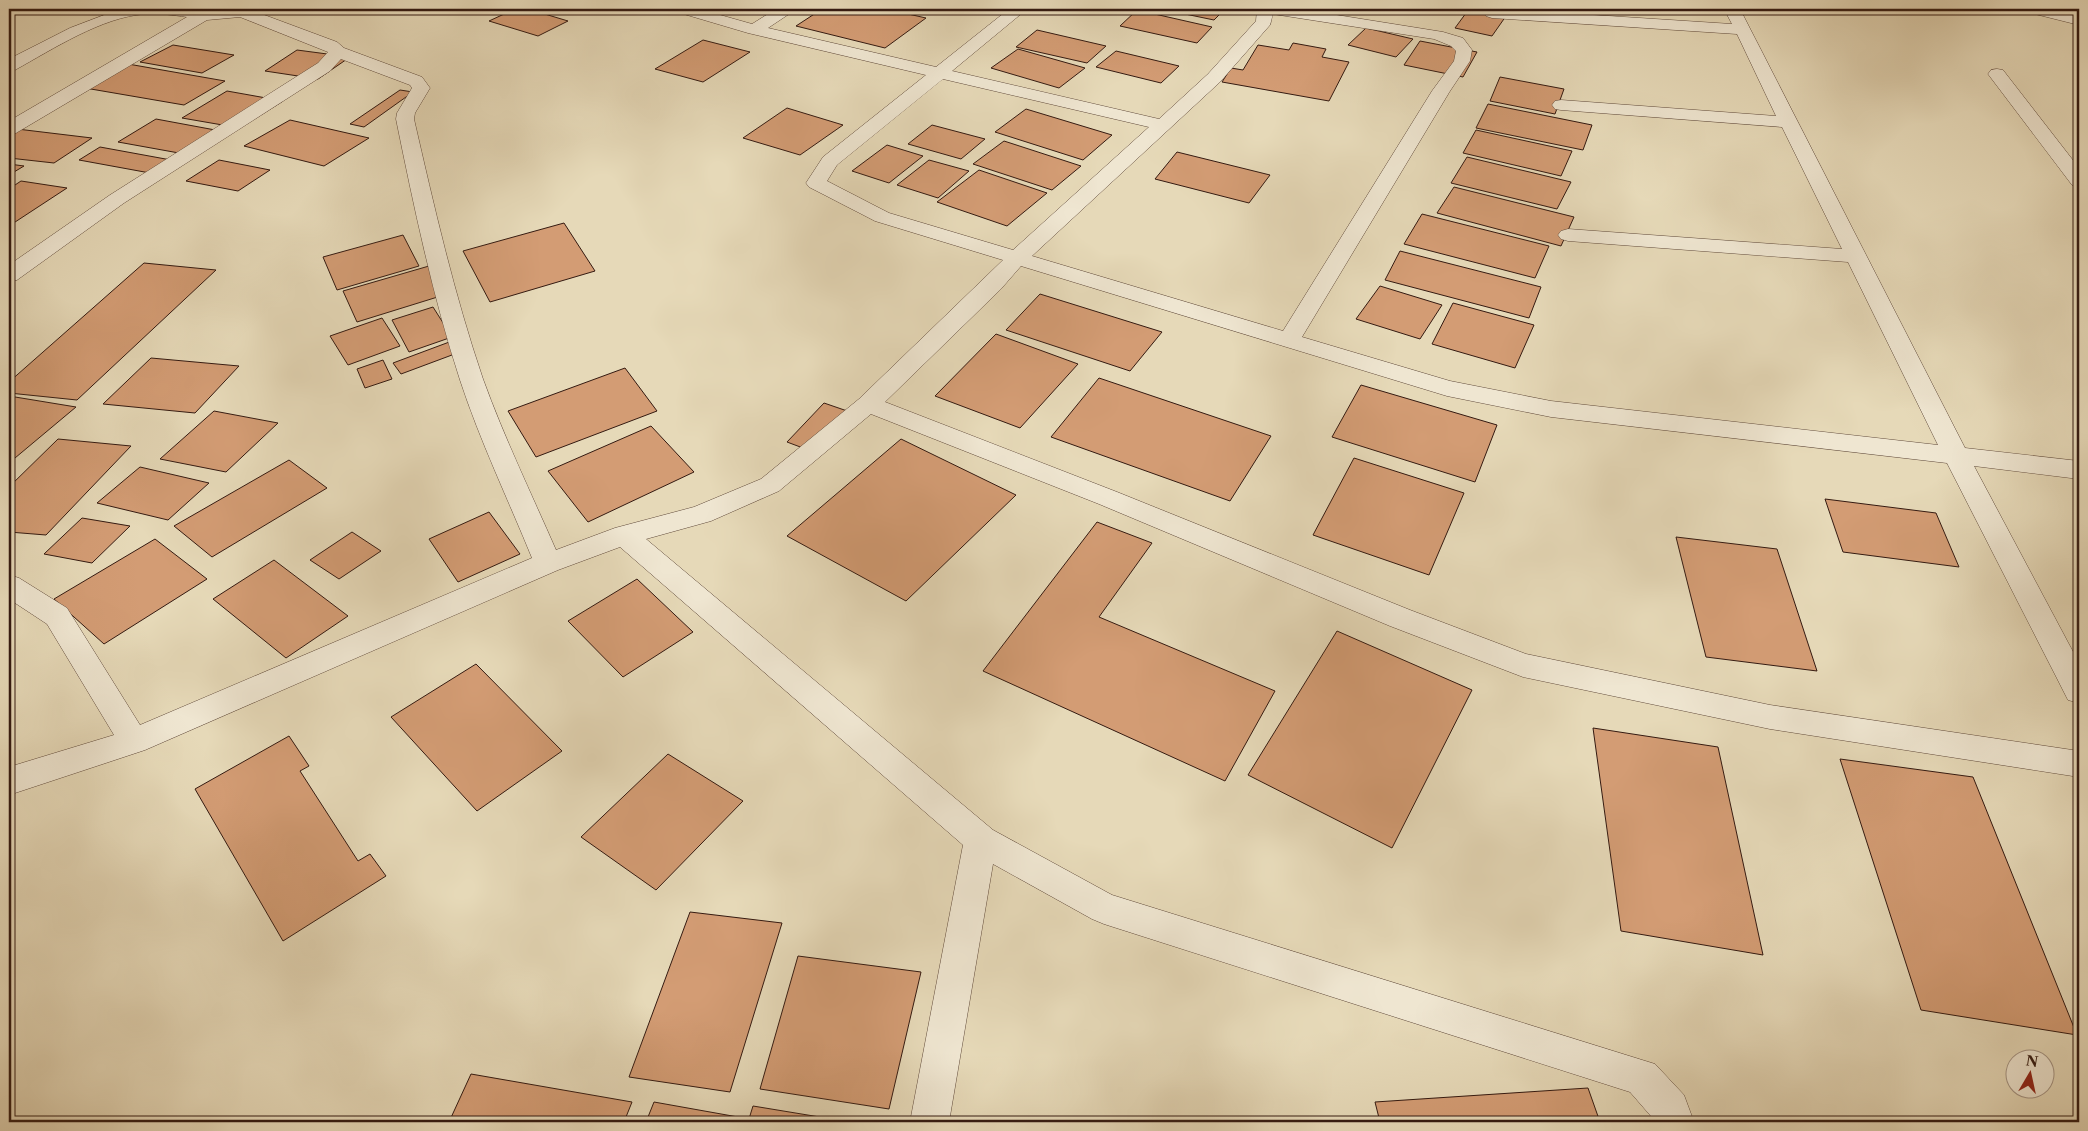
<svg xmlns="http://www.w3.org/2000/svg" width="2088" height="1131" viewBox="0 0 2088 1131" font-family="'Libre Caslon Text',serif">
	<rect width="100%" height="100%" fill="#e6d9b8"/>
	<filter id="stains"><feTurbulence type="fractalNoise" baseFrequency=".004" numOctaves="4"/><feColorMatrix values="0 0 0 0 .2 0 0 0 0 .09 0 0 0 0 .02 0 0 0 .5 -.17"/></filter>
	<radialGradient id="worn" r=".72"><stop offset=".6" stop-color="#630" stop-opacity="0"/><stop offset="1" stop-color="#630" stop-opacity=".3"/></radialGradient>
	<g fill="#d39c74" stroke="#341a11">
		<polygon points="515,9 528,9 568,21 538,36 489,21"/>
		<polygon points="822,9 886,9 926,18 885,48 796,26"/>
		<polygon points="1161,9 1225,9 1214,20"/>
		<polygon points="1469,9 1472,9 1506,16 1492,36 1455,28"/>
		<polygon points="1137,10 1212,27 1197,43 1120,26"/>
		<polygon points="1366,28 1413,39 1396,57 1348,45"/>
		<polygon points="1037,30 1106,46 1087,63 1016,47"/>
		<polygon points="703,40 750,52 703,82 655,69"/>
		<polygon points="1420,41 1477,52 1463,77 1404,65"/>
		<polygon points="1293,43 1326,49 1322,57 1349,62 1329,101 1222,82 1231,68 1243,70 1258,45 1289,50"/>
		<polygon points="173,45 234,55 202,73 140,62"/>
		<polygon points="1018,49 1085,68 1059,88 991,68"/>
		<polygon points="297,50 350,57 318,79 265,71"/>
		<polygon points="1116,51 1179,66 1161,83 1096,67"/>
		<polygon points="128,64 225,81 184,105 85,88"/>
		<polygon points="1500,77 1564,89 1555,114 1490,101"/>
		<polygon points="400,90 413,92 364,127 350,124"/>
		<polygon points="227,91 283,101 240,128 182,118"/>
		<polygon points="1488,104 1592,125 1583,150 1476,128"/>
		<polygon points="787,108 843,125 800,155 743,138"/>
		<polygon points="1026,109 1112,135 1083,160 995,132"/>
		<polygon points="156,119 226,132 190,155 118,142"/>
		<polygon points="290,120 369,138 324,166 244,146"/>
		<polygon points="932,125 985,139 961,159 908,144"/>
		<polygon points="17,129 92,138 54,163 9,158 9,134"/>
		<polygon points="1476,130 1572,151 1561,176 1463,153"/>
		<polygon points="1004,141 1081,166 1052,190 973,164"/>
		<polygon points="887,145 923,156 889,183 852,171"/>
		<polygon points="100,147 171,160 150,173 79,160"/>
		<polygon points="1177,152 1270,175 1249,203 1155,179"/>
		<polygon points="1467,157 1571,182 1557,209 1451,183"/>
		<polygon points="219,160 270,170 238,191 186,181"/>
		<polygon points="929,160 969,171 938,198 897,185"/>
		<polygon points="9,164 24,166 9,175"/>
		<polygon points="979,170 1047,193 1007,226 937,202"/>
		<polygon points="21,181 67,188 9,226 9,189"/>
		<polygon points="1454,187 1574,217 1561,246 1437,213"/>
		<polygon points="1422,214 1549,246 1535,278 1404,244"/>
		<polygon points="564,223 595,271 490,302 463,251"/>
		<polygon points="403,235 419,266 337,290 323,257"/>
		<polygon points="1400,251 1541,287 1529,318 1385,280"/>
		<polygon points="144,263 216,270 77,400 9,393 9,382"/>
		<polygon points="429,266 444,295 357,322 343,291"/>
		<polygon points="1380,286 1442,305 1420,339 1356,319"/>
		<polygon points="1040,294 1162,332 1130,371 1006,330"/>
		<polygon points="1453,303 1534,325 1515,368 1432,344"/>
		<polygon points="433,307 452,337 409,352 392,320"/>
		<polygon points="382,318 400,346 348,365 330,336"/>
		<polygon points="996,334 1078,364 1020,428 935,396"/>
		<polygon points="452,341 460,352 401,374 393,363"/>
		<polygon points="151,358 239,366 195,413 103,404"/>
		<polygon points="383,360 392,379 365,388 357,369"/>
		<polygon points="625,368 657,411 536,457 508,411"/>
		<polygon points="1099,378 1271,436 1230,501 1051,437"/>
		<polygon points="1361,385 1497,425 1475,482 1332,437"/>
		<polygon points="9,396 76,407 9,463"/>
		<polygon points="824,403 856,414 819,454 787,442"/>
		<polygon points="214,411 278,423 226,472 160,459"/>
		<polygon points="651,426 694,472 588,522 548,471"/>
		<polygon points="58,439 131,446 46,535 9,532 9,487"/>
		<polygon points="901,439 1016,495 906,601 787,536"/>
		<polygon points="1354,458 1464,493 1429,575 1313,535"/>
		<polygon points="289,460 327,488 212,557 174,526"/>
		<polygon points="140,467 209,483 168,520 97,503"/>
		<polygon points="1825,499 1936,513 1959,567 1843,552"/>
		<polygon points="489,512 520,554 458,582 429,539"/>
		<polygon points="82,518 130,526 92,563 44,554"/>
		<polygon points="1097,522 1152,543 1099,617 1275,691 1225,781 983,671"/>
		<polygon points="352,532 381,551 339,579 310,560"/>
		<polygon points="1676,537 1777,549 1817,671 1706,657"/>
		<polygon points="155,539 207,579 104,644 54,599"/>
		<polygon points="274,560 348,616 286,658 213,599"/>
		<polygon points="637,579 693,632 623,677 568,621"/>
		<polygon points="1337,631 1472,690 1392,848 1248,775"/>
		<polygon points="476,664 562,751 477,811 391,717"/>
		<polygon points="1593,728 1718,747 1763,955 1621,931"/>
		<polygon points="289,736 309,766 300,771 358,861 370,854 386,876 283,941 195,789"/>
		<polygon points="668,754 743,801 656,890 581,837"/>
		<polygon points="1840,759 1973,777 2077,1035 1921,1010"/>
		<polygon points="690,912 782,923 730,1092 629,1077"/>
		<polygon points="798,956 921,972 889,1109 760,1089"/>
		<polygon points="471,1074 632,1102 624,1122 449,1122"/>
		<polygon points="1588,1088 1600,1122 1380,1122 1375,1102"/>
		<polygon points="654,1102 738,1117 736,1122 646,1122"/>
		<polygon points="753,1106 844,1121 748,1122"/>
	</g>
	<g fill="none" stroke-linecap="round" stroke-linejoin="round">
		<g stroke="#604a3b" stroke-width="1">
			<g id="street">
				<path d="M120 9 215 10 266 9 264 12 259 13 337 42 344 48 422 77 430 88 415 113 414 119C434 206 454 294 483 379 504 437 531 493 556 550L615 528 694 507 761 479 859 399 1003 260 875 221 809 187 806 183 823 157 926 75 748 33 677 12 675 9H699L752 24 776 9H794L792 12 768 28 936 67 1009 9H1027L952 71 1159 119 1208 74 1256 21 1257 9H1299L1443 32 1463 38 1472 50 1470 61 1450 91 1302 337 1450 381 1551 401 1938 445 1848 262 1568 241 1561 239 1558 235 1561 231 1568 229 1842 249 1782 127 1561 110 1555 109 1552 105 1555 101 1561 100 1776 116 1737 34 1492 18 1486 16 1484 13 1486 10 1500 9 1732 24 1724 9H1740L1965 448 2079 461V479L1974 466 2079 663V703L2068 700 1947 463 1551 417 1447 396 1021 266 1001 289 885 402 1117 492 1410 610 1526 654 1770 705 2079 751V777L1770 729 1523 677 1390 626 1099 504 871 414 779 491 711 521 646 539 993 830 1112 895 1655 1064 1684 1095 1694 1122H1656L1630 1092 1104 924 1092 919 993 864 949 1122H910L963 845 620 547 558 570 145 750 9 795V767L114 735 47 624 9 599V575L19 578 67 608 140 725 532 558C508 499 480 441 460 380 432 294 414 207 396 119L397 113 412 88 410 85 341 59 330 71 124 203 17 280 9 281V265L110 195 318 63 328 52 240 17 207 20 16 133 9 134V121L187 17C173 15 159 13 145 14 102 17 53 49 15 70L9 71V59L70 28ZM1273 14 1434 39 1451 46 1456 51 1454 61 1432 91 1283 331 1032 256 1220 82 1270 25ZM943 79 1149 127 1013 250 889 213 827 181 837 165Z"/>
				<polygon points="2025,9 2052,9 2079,15 2079,25 2027,12"/>
				<polygon points="1997,69 2003,70 2079,168 2079,187 2072,185 1988,74 1991,70"/>
			</g>
		</g>
		<use href="#street" fill="#efe6d1" fill-rule="evenodd"/>
	</g>
	<rect width="2088" height="1131" fill="none" stroke="#e6d9b8" stroke-width="30"/>
	<rect x="10" y="10" width="2068" height="1111" fill="none" stroke="#341a11" stroke-width="2.5"/>
	<rect x="15" y="15" width="2058" height="1101" fill="none" stroke="#341a11"/>
	<g transform="translate(2030 1074) rotate(9)"><circle r="24" fill="#efe6d1" stroke="#a49484"/>
	<path d="M0-4L9 19L0 12L-9 19Z" fill="#8f2418"/>
	<text y="-8" font-size="14" font-weight="bold" text-anchor="middle" fill="#341a11">N</text>
	</g>
	<rect width="100%" height="100%" filter="url(#stains)"/>
	<rect width="100%" height="100%" fill="url(#worn)"/>
</svg>
